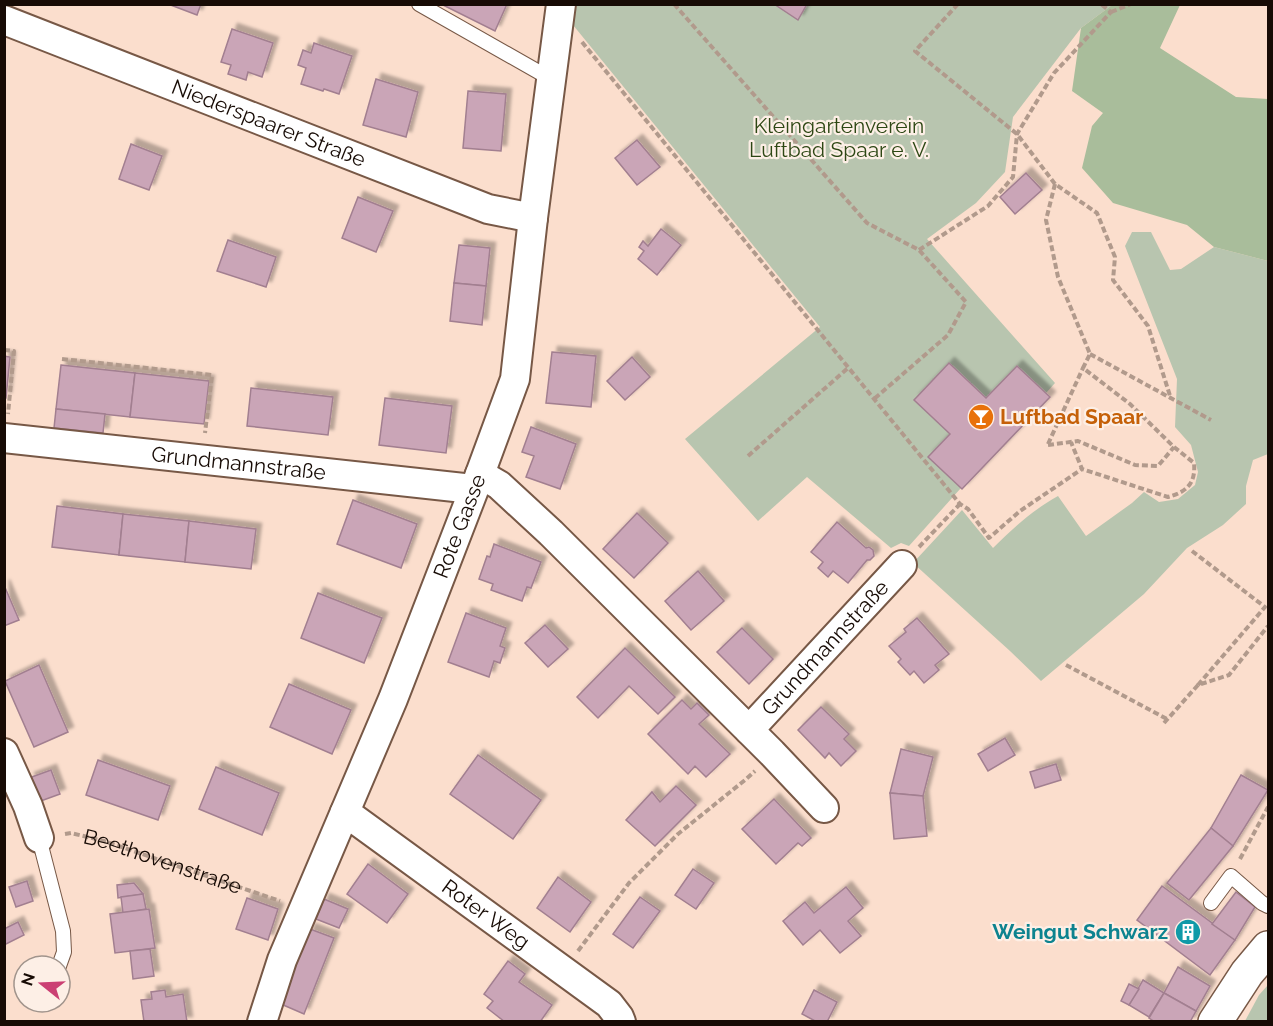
<svg xmlns="http://www.w3.org/2000/svg" width="1273" height="1026" viewBox="0 0 1273 1026" font-family="Raleway,sans-serif">
	<defs>
		<filter id="shadow"><feDropShadow dx="5.5" dy="-5.5" stdDeviation="1.5" flood-color="#0004"/></filter>
	</defs>
	<rect width="100%" height="100%" fill="#fbdecd"/>
	<g fill="#b8c5af">
		<polygon points="577,4 1112,5 1081,28 1013,117 1005,172 976,203 927,239 1055,383 909,546 901,543 891,548 807,477 758,521 685,439 820,327 573,25"/>
		<path d="M1132 232H1151L1170 270 1181 269 1214 247 1268 261V454L1253 460 1246 486V504L1223 525 1187 548 1144 594 1041 681 1010 651 913 563 962 510 993 548C1013 528 1033 510 1058 496L1086 536 1132 503 1144 492 1159 502 1178 499 1195 485 1198 472 1191 445 1175 427 1177 379 1125 246Z"/>
		<polygon points="1268,985 1268,1021 1245,1021 1259,995"/>
	</g>
	<polygon fill="#a9bd9b" points="1112,5 1180,5 1160,48 1236,97 1268,99 1268,261 1214,247 1187,225 1113,203 1082,168 1092,126 1103,113 1072,91 1081,28"/>
	<g fill="#caa5b7" stroke="#a27f90" stroke-width="1.5" filter="url(#shadow)">
		<polygon points="168,4 201,4 197,15"/>
		<polygon points="441,4 507,4 495,31"/>
		<polygon points="774,4 807,4 798,20"/>
		<polygon points="232,29 273,43 262,77 248,72 246,80 228,74 231,65 221,62"/>
		<polygon points="314,43 352,56 339,94 324,89 323,91 301,84 306,68 298,65 303,50 311,53"/>
		<polygon points="376,79 418,92 406,137 363,125"/>
		<polygon points="468,91 506,94 501,151 463,148"/>
		<polygon points="637,140 660,167 637,185 615,158"/>
		<polygon points="131,144 162,156 149,190 119,179"/>
		<polygon points="1026,173 1042,190 1015,214 1000,197"/>
		<polygon points="358,197 393,211 376,252 342,238"/>
		<polygon points="661,229 681,245 657,275 638,259 644,251 639,247 643,241 648,246"/>
		<polygon points="228,240 276,257 266,287 217,271"/>
		<polygon points="459,245 490,248 486,286 454,283"/>
		<polygon points="454,283 486,286 482,325 450,321"/>
		<polygon points="552,352 596,356 591,407 546,403"/>
		<polygon points="4,356 10,357 6,398 4,398"/>
		<polygon points="632,357 650,377 625,400 607,381"/>
		<polygon points="949,363 986,398 1017,366 1050,397 962,489 928,457 950,434 914,400"/>
		<polygon points="61,365 135,373 130,417 56,409"/>
		<polygon points="135,373 209,381 204,424 130,417"/>
		<polygon points="251,388 333,397 328,435 247,426"/>
		<polygon points="385,398 452,406 446,453 379,445"/>
		<polygon points="56,409 105,414 103,433 54,428"/>
		<polygon points="531,427 576,444 560,489 526,477 534,456 522,452"/>
		<polygon points="353,500 417,524 401,568 337,544"/>
		<polygon points="57,506 123,514 119,555 52,547"/>
		<polygon points="637,513 668,543 634,578 603,549"/>
		<polygon points="123,514 189,521 185,562 119,555"/>
		<polygon points="189,521 256,529 251,569 185,562"/>
		<polygon points="837,522 866,548 869,547 873,550 874,556 870,560 867,560 848,583 833,571 828,577 818,568 823,562 811,552"/>
		<polygon points="494,544 541,562 531,588 527,587 522,601 491,590 493,584 479,579 487,556 490,557"/>
		<polygon points="698,571 724,601 691,630 665,601"/>
		<polygon points="4,585 19,620 4,626"/>
		<polygon points="318,593 382,618 364,663 301,638"/>
		<polygon points="466,613 506,628 500,646 505,648 500,663 494,661 489,677 448,662"/>
		<polygon points="917,618 949,654 935,665 939,670 924,683 914,671 910,675 898,662 901,659 889,646 906,632 904,629"/>
		<polygon points="545,625 568,649 548,667 525,643"/>
		<polygon points="742,628 773,659 749,684 717,652"/>
		<polygon points="625,648 675,697 658,714 629,686 598,718 577,697"/>
		<polygon points="39,665 68,732 34,747 5,681"/>
		<polygon points="289,684 351,710 332,754 270,727"/>
		<polygon points="682,700 691,709 697,703 709,715 699,724 730,754 706,777 695,766 688,774 648,734"/>
		<polygon points="821,707 849,734 844,739 856,751 841,766 829,753 825,758 798,730"/>
		<polygon points="1005,738 1015,755 988,771 978,754"/>
		<polygon points="901,749 933,757 923,796 890,793"/>
		<polygon points="478,755 541,800 513,839 450,794"/>
		<polygon points="98,760 170,786 158,820 86,795"/>
		<polygon points="1056,764 1061,780 1035,788 1030,772"/>
		<polygon points="216,767 279,793 262,835 199,809"/>
		<polygon points="51,770 60,794 38,802 29,778"/>
		<polygon points="1241,775 1268,790 1233,846 1211,828"/>
		<polygon points="676,786 696,805 655,846 626,820 652,792 660,802"/>
		<polygon points="890,793 923,796 927,836 894,839"/>
		<polygon points="774,799 811,838 802,846 798,843 776,864 742,829"/>
		<polygon points="1211,828 1233,846 1189,900 1167,883"/>
		<polygon points="368,864 408,894 387,923 347,894"/>
		<polygon points="693,869 714,883 696,909 675,895"/>
		<polygon points="558,877 591,902 570,932 537,908"/>
		<polygon points="27,881 33,901 16,907 9,887"/>
		<polygon points="134,883 143,894 118,898 117,885"/>
		<polygon points="1162,886 1235,940 1210,975 1137,920"/>
		<polygon points="846,887 863,908 848,921 861,936 840,953 820,930 803,945 783,921 805,902 814,913"/>
		<polygon points="1236,892 1255,907 1235,940 1212,924"/>
		<polygon points="143,894 146,909 123,913 121,897"/>
		<polygon points="640,897 660,911 633,948 613,934"/>
		<polygon points="247,898 278,909 268,940 236,929"/>
		<polygon points="324,899 348,909 339,928 316,919"/>
		<polygon points="149,909 155,948 115,953 110,914"/>
		<polygon points="18,922 24,935 4,945 4,929"/>
		<polygon points="310,929 334,938 304,1014 281,1004"/>
		<polygon points="150,949 154,976 133,979 130,951"/>
		<polygon points="508,961 525,974 519,982 552,1005 540,1022 505,1022 487,1008 493,1001 484,994"/>
		<polygon points="1178,967 1210,986 1196,1011 1164,993"/>
		<polygon points="1143,980 1164,993 1149,1017 1129,1005"/>
		<polygon points="1129,984 1139,989 1129,1005 1121,1001"/>
		<polygon points="165,990 166,997 183,994 187,1022 144,1022 141,1000 152,999 151,992"/>
		<polygon points="814,990 837,1002 827,1022 817,1022 802,1014"/>
		<polygon points="1164,993 1196,1011 1190,1022 1155,1022 1149,1018"/>
	</g>
	<g fill="none" stroke-linecap="round" stroke-linejoin="round">
		<g stroke="#775846" stroke-width="16">
			<g id="service">
				<polyline points="419,4 551,79"/>
				<polyline points="39,838 63,931 64,952 59,966"/>
				<polyline points="1211,903 1231,876 1262,903 1268,906"/>
			</g>
		</g>
		<g stroke="#775846" stroke-width="32">
			<g id="minor">
				<path id="s2" d="M4 20 488 209 533 218"/>
				<path id="s3" d="M4 438 473 489"/>
				<polyline points="480,474 499,485 551,533 772,753 824,808"/>
				<path id="s4" d="M749 730 902 565"/>
				<polyline points="4,753 28,806 39,838"/>
				<path id="s5" d="M345 812 609 1004 619 1017 621 1022"/>
				<path id="s6" d="M262 1022 282 960 393 699 480 474 515 379 533 218 561 4"/>
			</g>
		</g>
		<g stroke="#775846" stroke-width="36">
			<polyline id="secondary" points="1215,1022 1247,973 1268,948"/>
		</g>
		<g stroke="#b19a8c" stroke-width="4" stroke-dasharray="6 3" stroke-linecap="butt">
			<polyline points="674,4 867,223 919,250 966,302 948,335 874,399"/>
			<polyline points="958,4 915,51 1017,134 1055,184 1097,213 1115,257 1113,280 1148,326 1171,399"/>
			<polyline points="1111,12 1131,4"/>
			<polyline points="582,42 960,504 968,509 989,538 1020,511 1082,469"/>
			<path d="M1055 184 1046 220 1058 277 1090 354 1083 368 1130 404 1174 447 1194 463C1196 484 1186 492 1168 497L1082 469 1071 442"/>
			<polyline points="919,250 988,206 1013,177 1017,134 1054,73 1111,12 1101,4"/>
			<polyline points="4,350 14,351 8,414"/>
			<polyline points="1090,354 1211,420"/>
			<polyline points="62,359 212,375 205,433"/>
			<polyline points="1048,444 1083,368"/>
			<polyline points="1048,445 1078,441 1135,465 1158,466 1174,447"/>
			<polyline points="748,456 848,368"/>
			<polyline points="919,547 960,504"/>
			<polyline points="1192,551 1265,607 1198,685"/>
			<polyline points="1066,665 1167,719"/>
			<polyline points="1164,723 1198,685 1229,675 1268,626"/>
			<path id="s1" d="M65 834 71 833 104 841 280 901"/>
			<polyline points="1240,859 1268,807"/>
			<polyline points="578,951 629,883 678,834 745,780 755,771"/>
		</g>
		<use href="#service" stroke="#fff" stroke-width="14"/>
		<use href="#minor" stroke="#fff" stroke-width="28"/>
		<use href="#secondary" stroke="#fff" stroke-width="33"/>
	</g>
	<defs>
		<g id="bar-disc" transform="scale(1.35)"><circle r="9.5" fill="#e8710a" stroke="#fdefe6"/><path d="M-6-5H6L.8 .8V4.5H3.5V6h-7V4.5H-.8V.8Z" fill="#fff"/></g>
		<g id="building-disc" transform="scale(1.35)"><circle r="9.5" fill="#0f9aa8" stroke="#fdefe6"/><path d="M-4-6H4V6H1V3H-1V6H-4ZM-2.5-4.3h1.7v1.8h-1.7ZM.8-4.3h1.7v1.8H.8ZM-2.5-1h1.7V.8h-1.7ZM.8-1h1.7V.8H.8Z" fill="#fff"/></g>
	</defs>
	<g fill-rule="evenodd">
		<use href="#bar-disc" x="981" y="417"/>
		<use href="#building-disc" x="1188" y="932"/>
	</g>
	<g text-anchor="middle" stroke-width="4.5" stroke-linejoin="round" paint-order="stroke">
		<g font-size="21" fill="#170b05" stroke="#fdefe6">
			<text dy="7" stroke="none"><textPath href="#s2" startOffset="284">Niederspaarer Straße</textPath></text>
			<text dy="7" stroke="none"><textPath href="#s3" startOffset="236">Grundmannstraße</textPath></text>
			<text dy="7" stroke="none"><textPath href="#s6" startOffset="534">Rote Gasse</textPath></text>
			<text dy="7" stroke="none"><textPath href="#s4" startOffset="112">Grundmannstraße</textPath></text>
			<text dy="7" stroke="none"><textPath href="#s1" startOffset="102">Beethovenstraße</textPath></text>
			<text dy="7" stroke="none"><textPath href="#s5" startOffset="174">Roter Weg</textPath></text>
		</g>
		<g font-size="21" fill="#2d4714" stroke="#fdefe6">
			<text x="839" y="133">Kleingartenverein<tspan x="839" dy="24">Luftbad Spaar e. V.</tspan></text>
		</g>
		<g font-size="21" font-weight="bold" fill="#c56008" stroke="#fdefe6" text-anchor="start">
			<text x="1000" y="424">Luftbad Spaar</text>
		</g>
		<g font-size="21" font-weight="bold" fill="#0d838f" stroke="#fdefe6" text-anchor="end">
			<text x="1168" y="939">Weingut Schwarz</text>
		</g>
	</g>
	<rect width="1273" height="1026" fill="none" stroke="#170b05" stroke-width="12"/>
	<g transform="translate(42 984) rotate(288)"><circle r="28" fill="#fdefe6" stroke="#a1948c" stroke-width="1.5"/>
	<path d="M0-4.5L10 22L0 15L-10 22Z" fill="#cb3f73"/>
	<text y="-9" font-size="16" font-weight="bold" text-anchor="middle" fill="#170b05">N</text>
	</g>
</svg>
